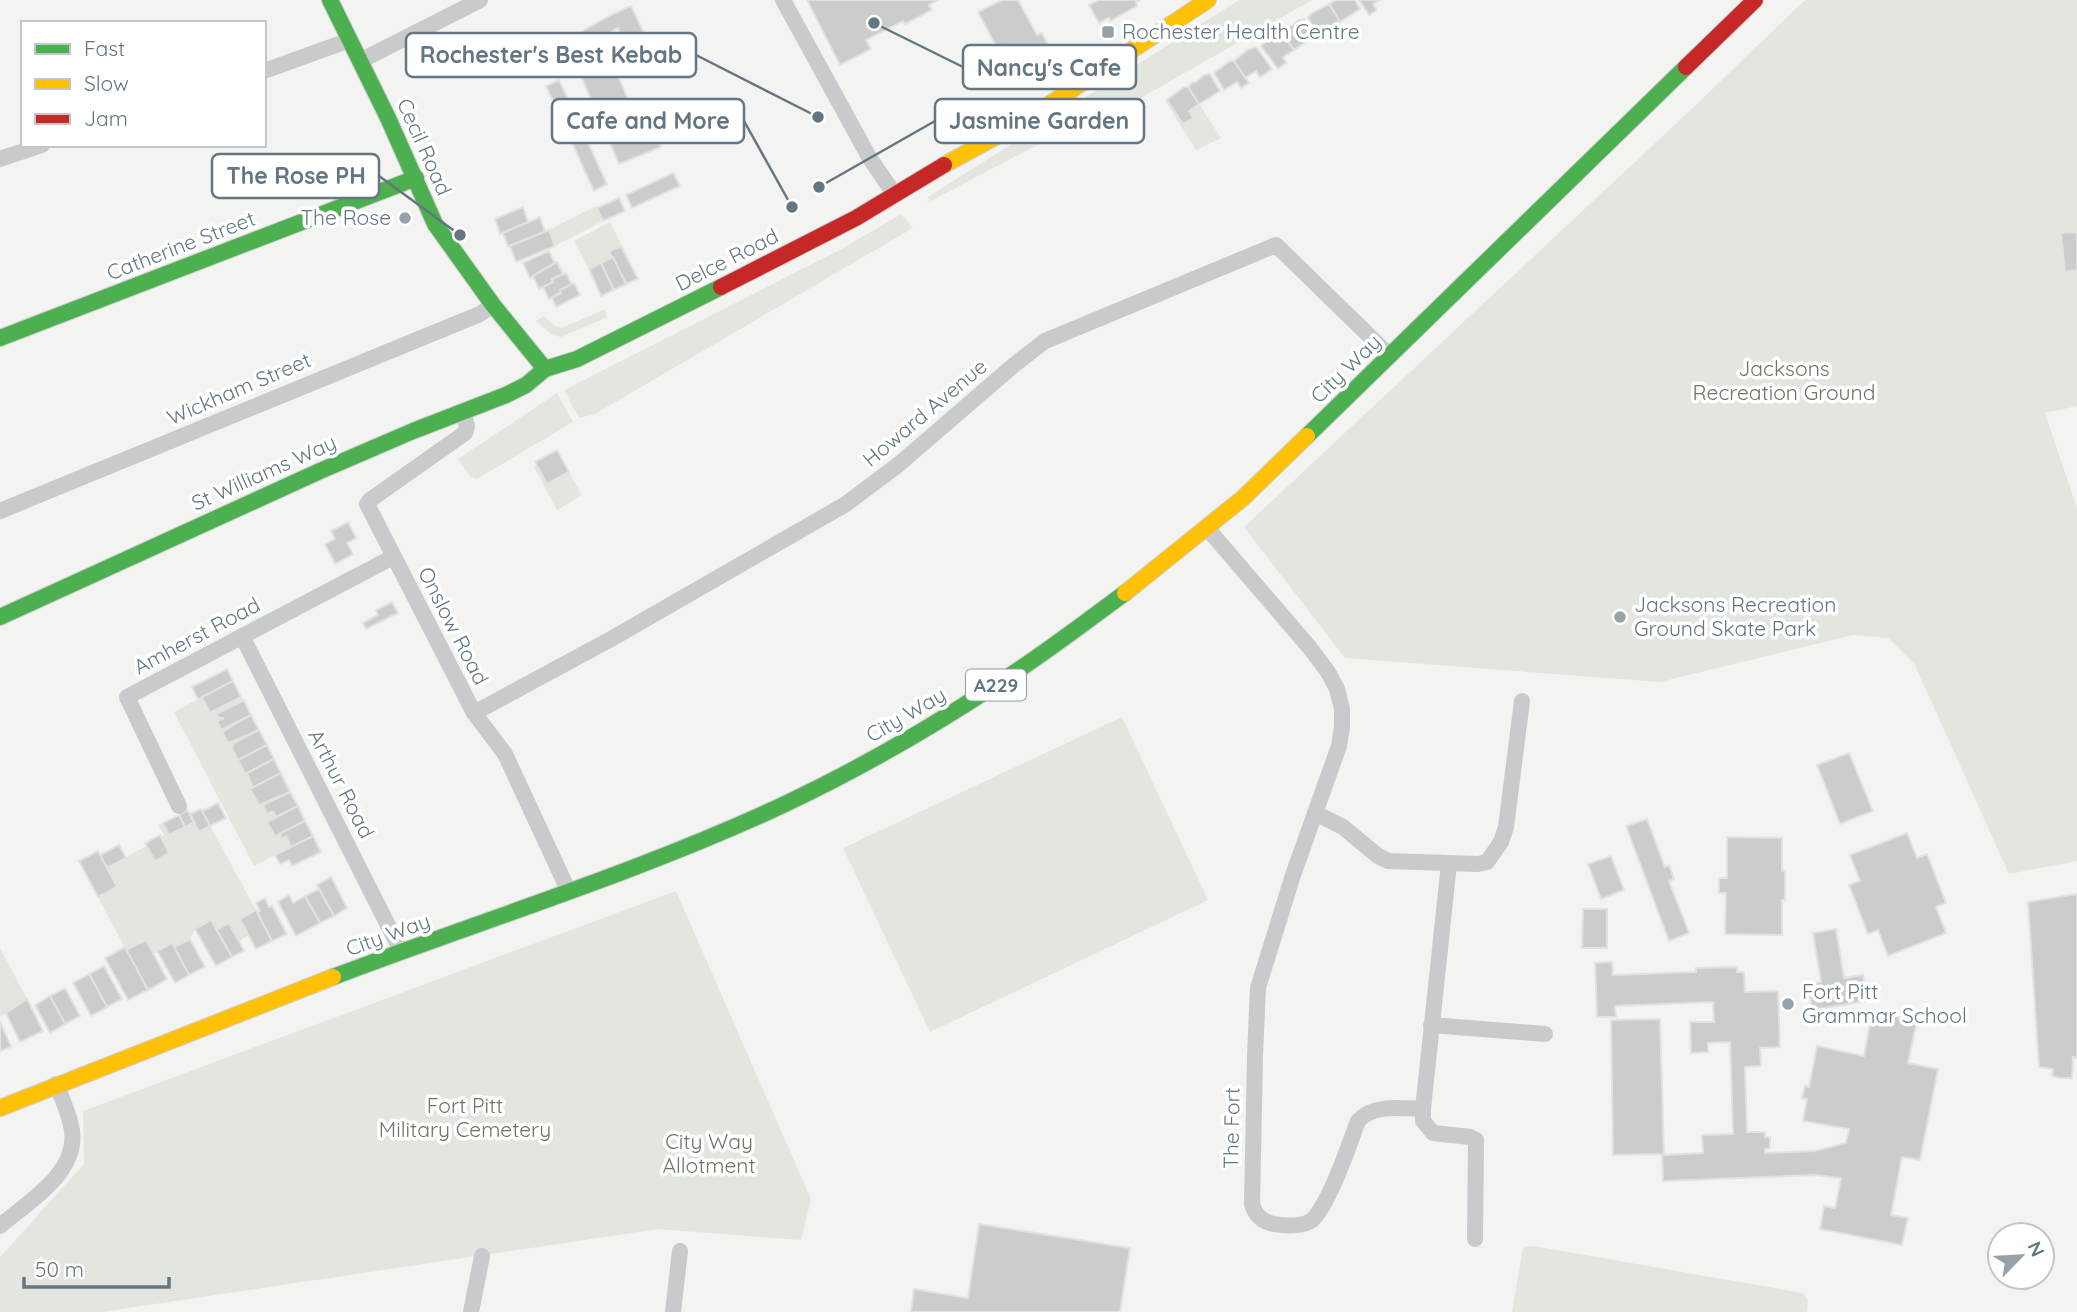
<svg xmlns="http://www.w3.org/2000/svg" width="2077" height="1312" viewBox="0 0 2077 1312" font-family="Quicksand,sans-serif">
	<rect width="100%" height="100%" fill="#f3f3f1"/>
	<g fill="#e3e6df">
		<polygon points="1239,0 1312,0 1069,139 1062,132 925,204 930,201 928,197"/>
		<polygon points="1805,0 2077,0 2077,406 2045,413 2077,508 2077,861 2009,874 1914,663 1888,638 1853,635 1660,682 1345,658 1244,527 1697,104"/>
		<polygon points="1165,100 1167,100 1183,124 1193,118 1189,111 1199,104 1221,138 1196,150"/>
		<polygon points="596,206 603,221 555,246 549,230"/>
		<polygon points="901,214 913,228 595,414 579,418 564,390 840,250"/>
		<polygon points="610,222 625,252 620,246 610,251 613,257 589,269 574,241"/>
		<polygon points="603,310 605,310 607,317 561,337 552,335 536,321 544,316 555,326 562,328"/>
		<polygon points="557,393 573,422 477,479 470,476 458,459"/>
		<polygon points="537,465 547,484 569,472 582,495 557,510 534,467"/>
		<polygon points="202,697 211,713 241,697 244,700 216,715 219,718 224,718 217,722 221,730 229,726 230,728 222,732 228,743 236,739 237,741 231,747 245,774 247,773 253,788 251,789 258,805 268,801 269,803 263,806 267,814 273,811 276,817 267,822 274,837 279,834 282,838 286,836 291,847 254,866 174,712"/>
		<polygon points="1122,717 1208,900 930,1032 843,848"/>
		<polygon points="194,822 199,832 210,826 256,910 241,919 249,935 239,941 229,924 217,930 211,920 195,929 190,939 174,947 172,944 153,954 146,940 126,950 98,897 117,887 107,868 146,846 155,861 169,853 161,837 164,835 158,825 163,823 170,835"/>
		<polygon points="676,891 811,1199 801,1240 658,1229 102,1312 0,1312 0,1257 84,1164 83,1111"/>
		<polygon points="0,948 27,999 0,1017"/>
		<polygon points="1533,1246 1803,1293 1808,1301 1807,1312 1512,1312 1523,1248"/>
	</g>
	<g fill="#cbcdcd" stroke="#e2e2e1" stroke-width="2">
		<polygon points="807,0 938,0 929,5 932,10 905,24 903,21 866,40 871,49 840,65"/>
		<polygon points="1002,0 1018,0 1037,35 1042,33 1055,59 1014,80 978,12"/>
		<polygon points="1099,0 1140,0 1136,2 1137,6 1110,21 1109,18 1099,23 1089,5"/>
		<polygon points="1336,0 1355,0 1360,9 1340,22 1329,4"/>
		<polygon points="1359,0 1380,0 1373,4 1377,10 1369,15"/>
		<polygon points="1329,4 1340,22 1318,35 1308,18 1311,14"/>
		<polygon points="631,6 654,54 636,64 631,56 613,64 644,137 655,133 661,147 619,164 579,72 585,69 583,65 592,60 626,46 618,28 535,75 528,62 611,15"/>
		<polygon points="1304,19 1315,36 1294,50 1282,33 1287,27 1294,25 1298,20"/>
		<polygon points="1278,33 1282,33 1294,50 1283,57 1286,63 1278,69 1261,46 1267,40 1275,37"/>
		<polygon points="1256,47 1272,69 1260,77 1256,71 1245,78 1234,61 1247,50"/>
		<polygon points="1230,61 1234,61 1249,83 1241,88 1237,82 1224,90 1214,73"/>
		<polygon points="1210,74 1220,91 1199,104 1188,87 1193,82 1196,82 1204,75"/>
		<polygon points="559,80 607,184 594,191 546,86"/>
		<polygon points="1184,87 1188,87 1199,104 1189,111 1193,118 1183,124 1167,100"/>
		<polygon points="673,173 680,186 632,208 626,195"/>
		<polygon points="619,198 625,211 603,221 597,208"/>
		<polygon points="523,207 528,222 500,234 495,219"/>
		<polygon points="540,217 545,232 508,246 503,233"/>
		<polygon points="549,230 555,246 516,262 510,246"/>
		<polygon points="2077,232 2077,270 2065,272 2061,233"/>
		<polygon points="621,246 638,279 626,284 609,251"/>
		<polygon points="549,251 555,263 530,278 523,263"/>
		<polygon points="613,257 626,284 614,290 601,263"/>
		<polygon points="557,262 563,274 552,279 553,282 539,289 533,276"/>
		<polygon points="601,263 614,290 601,296 589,269"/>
		<polygon points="566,273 572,285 549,299 543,287 553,282 552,279"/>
		<polygon points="574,283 580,295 556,307 552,298 561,293 560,290"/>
		<polygon points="557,450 569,472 547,484 535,462"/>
		<polygon points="348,522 356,538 347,543 353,554 335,564 325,544 335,539 331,531"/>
		<polygon points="392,602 398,613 366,629 363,623 378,615 376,610"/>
		<polygon points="227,669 233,681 198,700 192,687"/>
		<polygon points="233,681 241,697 210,713 202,697"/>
		<polygon points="244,700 251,715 221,730 217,721 224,718 219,718 216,714"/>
		<polygon points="251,715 259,730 228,743 222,732"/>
		<polygon points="259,730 267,745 238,760 231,747 233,746 232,744"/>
		<polygon points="267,745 274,759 245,774 238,760"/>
		<polygon points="1849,753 1873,811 1840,824 1817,765"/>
		<polygon points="274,759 281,773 253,788 247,773"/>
		<polygon points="281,773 290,792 259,805 250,789"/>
		<polygon points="290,792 298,806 276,817 273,811 267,814 263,805"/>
		<polygon points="218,803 226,818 210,826 202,811"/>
		<polygon points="298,806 305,821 275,837 267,822"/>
		<polygon points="201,809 210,826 199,832 190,814"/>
		<polygon points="187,810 194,822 185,827 179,815"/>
		<polygon points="179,815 185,827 169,835 163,823"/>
		<polygon points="1647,819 1665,867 1669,865 1674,879 1669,881 1689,933 1669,941 1626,826"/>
		<polygon points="305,821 313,836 291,847 286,836 282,839 279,834"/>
		<polygon points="1907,833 1917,858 1927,854 1946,903 1936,907 1946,933 1888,956 1878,930 1868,934 1849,885 1860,881 1850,855"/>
		<polygon points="160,835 169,853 155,861 145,843"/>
		<polygon points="313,836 321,852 292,866 289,860 280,864 275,855"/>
		<polygon points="1727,837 1782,838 1782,871 1785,871 1785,900 1782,900 1782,935 1725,934 1726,893 1719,893 1719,878 1727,878"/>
		<polygon points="119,845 126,858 107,868 100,855"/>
		<polygon points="98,851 117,887 98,897 79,861"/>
		<polygon points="1611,856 1624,890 1601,899 1588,864"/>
		<polygon points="331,877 347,908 334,916 317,885"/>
		<polygon points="319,889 334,916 320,923 305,896"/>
		<polygon points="2077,894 2077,1058 2073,1057 2072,1078 2059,1078 2052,1076 2053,1069 2039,1067 2028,902"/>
		<polygon points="289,895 293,903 305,896 320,923 296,936 278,902"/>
		<polygon points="265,898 269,907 272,906 287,934 272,941 257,913 260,911 256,903"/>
		<polygon points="1583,909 1607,909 1607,948 1582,948"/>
		<polygon points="256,910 272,941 256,949 240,919"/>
		<polygon points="211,920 232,957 216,966 195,929"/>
		<polygon points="229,923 244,951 232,957 217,930"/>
		<polygon points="1836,929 1844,978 1863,975 1867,1001 1812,1010 1808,984 1821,982 1813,933"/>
		<polygon points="190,939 205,967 189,975 174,947"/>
		<polygon points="146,940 167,979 148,990 126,950"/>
		<polygon points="172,943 189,975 175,983 157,951"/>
		<polygon points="125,947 148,990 128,1000 105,958"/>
		<polygon points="1612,962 1613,975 1696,972 1696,968 1737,967 1737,972 1744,972 1745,992 1778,991 1780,1047 1760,1048 1761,1066 1745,1067 1747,1132 1765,1132 1765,1137 1770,1137 1770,1148 1765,1149 1765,1153 1815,1151 1846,1143 1849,1129 1803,1121 1807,1099 1802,1098 1805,1086 1809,1087 1817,1046 1864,1056 1872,1012 1917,1021 1908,1063 1938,1069 1920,1160 1902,1157 1891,1215 1908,1218 1902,1245 1820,1229 1824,1206 1835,1208 1841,1178 1815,1175 1663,1181 1662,1155 1703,1153 1702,1135 1733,1134 1730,1042 1708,1043 1708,1052 1691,1053 1690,1022 1714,1022 1713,1002 1615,1006 1616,1017 1597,1017 1595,963"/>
		<polygon points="104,966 122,999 107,1007 89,974"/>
		<polygon points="89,974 107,1007 91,1016 73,983"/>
		<polygon points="65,988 80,1016 65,1024 50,996"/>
		<polygon points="50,996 65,1024 50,1033 35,1005"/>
		<polygon points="27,999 43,1031 20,1042 6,1013"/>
		<polygon points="1660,1019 1664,1154 1613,1155 1611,1020"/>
		<polygon points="0,1021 11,1047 0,1051"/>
		<polygon points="979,1224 1130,1248 1120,1312 911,1312 914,1289 968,1298"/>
	</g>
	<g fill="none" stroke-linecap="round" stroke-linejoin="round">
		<g stroke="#cfd0d0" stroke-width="18">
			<g id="fast">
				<polyline points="330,0 388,118 435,224 493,305 545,369"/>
				<polyline points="0,338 416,178"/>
				<polyline points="1307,436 1686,67"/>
				<polyline points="0,617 320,471 413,431 506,395 526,385 545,369 577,359 721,287"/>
				<path d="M333 977C483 920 637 873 783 805 857 770 932 727 1000 682 1043 655 1084 623 1125 593"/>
			</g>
		</g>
		<g stroke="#cfd0d0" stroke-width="18">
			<g id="slow">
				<polyline points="944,165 1021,123 1208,0"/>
				<polyline points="1125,593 1243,498 1307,436"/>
				<polyline points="0,1108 333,977"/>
			</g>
		</g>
		<g stroke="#cfd0d0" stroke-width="18">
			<g id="jam">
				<polyline points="1686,67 1755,0"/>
				<polyline points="721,287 856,218 944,165"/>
			</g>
		</g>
		<g stroke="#c8cacb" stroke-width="16">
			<polyline points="783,0 869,157 895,195"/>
			<polyline points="360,61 480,0"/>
			<polyline points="264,71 350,40"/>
			<polyline points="0,159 42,145"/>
			<polyline points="463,412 467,426 465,433 370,500 367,504 474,713 505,754 569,892"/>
			<polyline points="0,511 480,314 493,305"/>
			<path d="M1207 528 1310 648 1328 672 1337 689 1342 709V727L1339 746 1293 875 1258 988 1255 1056 1252 1204C1255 1215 1262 1222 1274 1224 1284 1226 1304 1227 1312 1220 1329 1205 1349 1145 1358 1121 1373 1104 1402 1108 1423 1109L1449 864"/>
			<polyline points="242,636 401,951"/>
			<polyline points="474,713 611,639 846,504 898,465 1014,365 1045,341 1276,245 1390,356"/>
			<polyline points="179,806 127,697 393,557"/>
			<polyline points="1315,813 1343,827 1378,856 1388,861 1478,864 1487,862 1501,842 1506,827 1522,701"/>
			<polyline points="1431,1025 1545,1034"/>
			<polyline points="1423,1109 1423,1121 1433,1133 1470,1137 1476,1140 1475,1239"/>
			<path d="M0 1226C28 1202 78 1173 72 1131 70 1115 62 1099 56 1084"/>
			<polyline points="471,1312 482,1256"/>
			<polyline points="673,1312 680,1251"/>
		</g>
		<use href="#fast" stroke="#4caf50" stroke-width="16"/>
		<use href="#slow" stroke="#ffc107" stroke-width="16"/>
		<use href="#jam" stroke="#c62828" stroke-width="16"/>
	</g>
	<g fill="#96a2a8" stroke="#fff" stroke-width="2.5">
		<rect x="1101" y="25" width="14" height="14" rx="3.5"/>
		<circle cx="405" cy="218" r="7"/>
		<circle cx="1620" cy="617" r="7"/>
		<circle cx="1788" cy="1004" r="7"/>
	</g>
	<g text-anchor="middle" stroke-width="7" stroke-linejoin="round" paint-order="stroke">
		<rect fill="#fff" stroke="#929fa7" stroke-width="2" x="966" y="669.5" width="60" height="31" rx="5"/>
		<g font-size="19" font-weight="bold" fill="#647681">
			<text x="996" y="692">A229</text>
		</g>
		<g font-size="21" fill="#647681" stroke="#fff" text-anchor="start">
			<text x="1122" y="39">Rochester Health Centre</text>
			<text x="391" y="225" text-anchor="end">The Rose</text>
			<text x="1634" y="612">Jacksons Recreation<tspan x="1634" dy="24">Ground Skate Park</tspan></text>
			<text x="1802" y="999">Fort Pitt<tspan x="1802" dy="24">Grammar School</tspan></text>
		</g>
		<g font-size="21" fill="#647681" stroke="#fff">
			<text transform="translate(424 147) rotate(66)" y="7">Cecil Road</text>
			<text transform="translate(181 246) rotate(-21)" y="7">Catherine Street</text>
			<text transform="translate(727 260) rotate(-27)" y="7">Delce Road</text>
			<text transform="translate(1346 369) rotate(-44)" y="7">City Way</text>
			<text transform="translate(239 389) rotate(-23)" y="7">Wickham Street</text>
			<text transform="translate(925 413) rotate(-40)" y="7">Howard Avenue</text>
			<text transform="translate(264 473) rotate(-24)" y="7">St Williams Way</text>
			<text transform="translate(453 626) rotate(63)" y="7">Onslow Road</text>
			<text transform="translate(197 636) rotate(-28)" y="7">Amherst Road</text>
			<text transform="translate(906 715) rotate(-30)" y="7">City Way</text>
			<text transform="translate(341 784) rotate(63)" y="7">Arthur Road</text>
			<text transform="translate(388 935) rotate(-20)" y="7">City Way</text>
			<text transform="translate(1232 1128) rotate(-89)" y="7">The Fort</text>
		</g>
		<g font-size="21" fill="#687862" stroke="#fff">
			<text x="1784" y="376">Jacksons<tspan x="1784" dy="24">Recreation Ground</tspan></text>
			<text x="465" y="1113">Fort Pitt<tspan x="465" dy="24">Military Cemetery</tspan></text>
			<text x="709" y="1149">City Way<tspan x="709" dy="24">Allotment</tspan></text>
		</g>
	</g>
	<path fill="none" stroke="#647681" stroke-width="2.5" d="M818 117L696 55M874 23L963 67M819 187L935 121M792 207L744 121M460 235L379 176"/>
	<g fill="#647681" stroke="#fff" stroke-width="2.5">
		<circle cx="818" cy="117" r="7"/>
		<circle cx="874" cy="23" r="7"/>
		<circle cx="819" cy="187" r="7"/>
		<circle cx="792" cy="207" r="7"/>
		<circle cx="460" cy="235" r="7"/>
	</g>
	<g fill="#fff" stroke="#647681" stroke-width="2.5">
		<rect x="406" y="33" width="290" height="44" rx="7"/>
		<rect x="963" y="45" width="173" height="44" rx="7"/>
		<rect x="935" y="99" width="209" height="44" rx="7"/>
		<rect x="552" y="99" width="192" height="44" rx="7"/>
		<rect x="212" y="154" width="167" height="44" rx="7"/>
	</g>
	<g font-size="23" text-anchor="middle" font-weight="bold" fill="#647681">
		<text x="551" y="63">Rochester's Best Kebab</text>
		<text x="1049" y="76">Nancy's Cafe</text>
		<text x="1039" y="129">Jasmine Garden</text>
		<text x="648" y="129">Cafe and More</text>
		<text x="296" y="184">The Rose PH</text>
	</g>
	<rect x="21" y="21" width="245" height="126" fill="#ffffff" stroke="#c1c8cd" stroke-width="2"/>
	<rect x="35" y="44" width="35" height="10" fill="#4caf50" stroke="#c1c8cd" stroke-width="2"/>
	<text x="84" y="56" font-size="21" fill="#647681">Fast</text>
	<rect x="35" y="79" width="35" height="10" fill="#ffc107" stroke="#c1c8cd" stroke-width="2"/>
	<text x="84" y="91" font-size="21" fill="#647681">Slow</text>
	<rect x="35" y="114" width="35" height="10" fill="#c62828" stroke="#c1c8cd" stroke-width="2"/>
	<text x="84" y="126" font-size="21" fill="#647681">Jam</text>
	<g transform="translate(2021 1256) rotate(65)"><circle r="33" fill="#ffffff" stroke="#c1c8cd" stroke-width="2"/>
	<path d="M0-5L12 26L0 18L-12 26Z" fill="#96a2a8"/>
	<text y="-10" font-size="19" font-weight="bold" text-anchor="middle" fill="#647681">N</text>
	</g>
	<path d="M24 1277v10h145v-10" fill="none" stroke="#647681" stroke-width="3.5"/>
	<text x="35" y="1277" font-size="21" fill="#647681" stroke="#ffffff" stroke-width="5" paint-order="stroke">50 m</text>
</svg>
